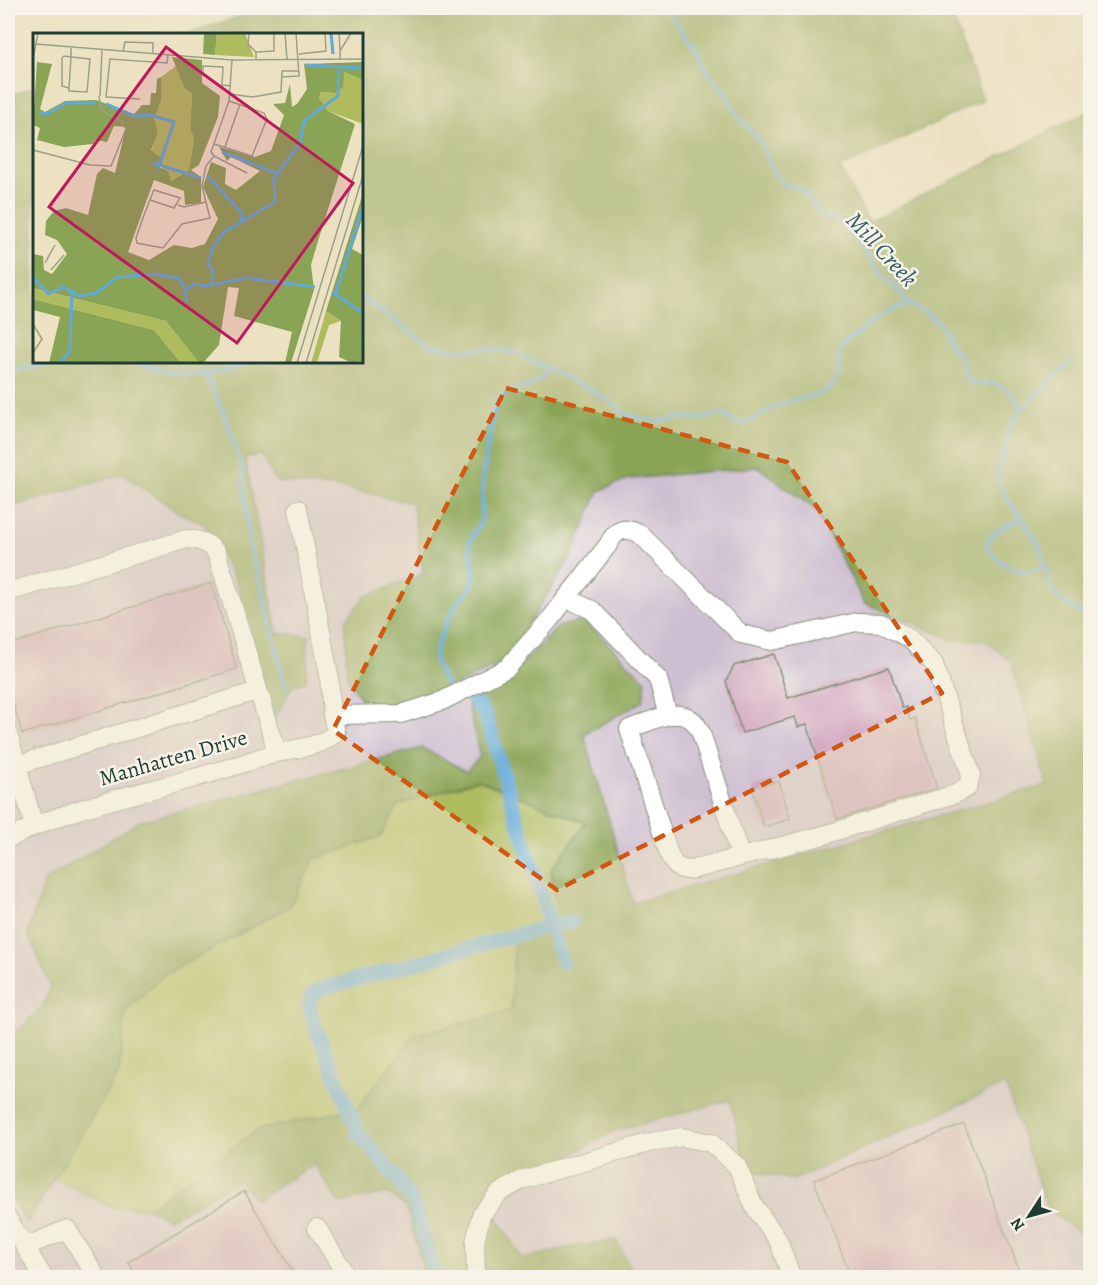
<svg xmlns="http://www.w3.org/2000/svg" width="1098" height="1285" font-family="Alegreya,serif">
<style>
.industrial{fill:#cebed1}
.green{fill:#aebc5e;stroke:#667c49;stroke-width:1.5}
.forest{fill:#8aa455;stroke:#547044;stroke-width:1.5}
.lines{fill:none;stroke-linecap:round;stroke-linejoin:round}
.stream{stroke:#61a9d8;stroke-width:4}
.canal{stroke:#61a9d8;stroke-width:14}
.building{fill:#cfa2bd}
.minor-casing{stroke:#86907b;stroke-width:20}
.minor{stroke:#fff;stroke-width:18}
.marked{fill:none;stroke:#d45610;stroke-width:4.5;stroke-dasharray:12 8;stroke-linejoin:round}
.labels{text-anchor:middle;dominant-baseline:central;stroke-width:5;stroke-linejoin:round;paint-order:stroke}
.street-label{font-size:22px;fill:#1f3d34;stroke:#f7f3e8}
.water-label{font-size:24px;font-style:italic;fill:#335d65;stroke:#f7f3e8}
.inset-river{fill:none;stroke:#61a9d8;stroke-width:3}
.inset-road{fill:none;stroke:#9aa089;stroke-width:1.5}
.view{fill:#c2185b;fill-opacity:0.15;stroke:#c2185b;stroke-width:3}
.inset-edge{fill:none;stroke:#1f3d34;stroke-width:3}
</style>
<rect width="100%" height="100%" fill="#f7f3e8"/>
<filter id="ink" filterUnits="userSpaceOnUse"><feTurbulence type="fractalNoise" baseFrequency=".0167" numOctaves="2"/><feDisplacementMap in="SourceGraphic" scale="12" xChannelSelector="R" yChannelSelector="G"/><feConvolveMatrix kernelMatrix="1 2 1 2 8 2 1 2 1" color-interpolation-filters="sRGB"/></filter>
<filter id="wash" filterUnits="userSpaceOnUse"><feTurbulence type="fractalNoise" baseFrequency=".008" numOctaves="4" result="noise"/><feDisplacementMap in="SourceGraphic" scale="24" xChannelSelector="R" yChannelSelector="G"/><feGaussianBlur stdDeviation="1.35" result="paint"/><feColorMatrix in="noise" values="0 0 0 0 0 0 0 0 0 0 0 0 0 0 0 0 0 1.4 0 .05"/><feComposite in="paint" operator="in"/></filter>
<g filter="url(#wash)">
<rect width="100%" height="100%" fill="#ece2c2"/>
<path class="industrial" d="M362 362 671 476 759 467 870 552 1090 686V1277L8 1278V508L218 445Z"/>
<path class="green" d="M478 779 586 823 551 870 559 924 515 934 511 1011 415 1035 358 1108 258 1130 148 1208 113 1207 53 1178 119 1073 125 1011 162 976 290 906 314 859 381 836 398 805Z"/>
<path class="forest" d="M266 8H949L983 100 840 168 869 222 1090 111V1242L1047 1208 1005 1084 793 1180 747 1170 730 1100 614 1131 488 1202 522 1259 572 1247 616 1240 635 1277H425L407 1208 387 1193 339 1203 314 1164 254 1201 240 1179 169 1219 148 1208 258 1130 358 1108 415 1035 511 1011 515 934 559 924 551 870 586 823 478 780 398 805 381 836 314 859 290 906 162 976 125 1011 119 1073 27 1223 8 1192V1037L20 1029 43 1006 50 985 28 933 44 881 140 821 422 748 466 771 480 757 467 701 508 678 558 627 584 620 646 681 643 701 584 734 633 903 1047 785 1011 662 985 640H954L864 603 817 511 758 467 628 479 599 491 570 559 504 662 427 699 366 707 347 677 345 622 364 597 423 574 412 503 349 489 277 482 261 455 245 457 277 633 309 636 306 682 293 685 273 721 238 585 204 524 178 512 123 474 8 508V96L34 87V362H362V34H187Z"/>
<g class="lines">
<path class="stream" d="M668 8 671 16 697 49 705 67 726 94 738 117 758 137 774 173 784 184 803 190 818 212 837 221 845 227 862 248 883 277 893 285 909 304 928 314 941 326 947 342 961 357 963 370 969 382C976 385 981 383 989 383 1004 384 1016 396 1021 410
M362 298 431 346 456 350 500 349 518 354 589 389 615 405 623 413 641 419 657 421 684 417 704 419 716 414 723 415 737 423H743C757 419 768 410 781 404 797 397 820 398 833 385 842 376 836 366 839 354 842 343 853 338 861 331 880 315 885 312 909 304
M1072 360 1021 410 1012 422 1000 465 999 476 1002 491 1038 542 1052 590C1062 606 1080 608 1090 622
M133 362C147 365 161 371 175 373 196 376 231 373 249 362
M8 370 83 362
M205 372 227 421 242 470 250 551 259 576 286 688
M1022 518C1009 525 992 530 986 544L987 548C1003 567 1022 579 1046 566
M450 689C444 682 437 669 435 660 433 648 452 610 460 599 464 594 470 592 472 585 479 558 458 548 481 524L483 475 495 400C510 385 532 394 549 368"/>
<path class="canal" d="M473 699 485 715 562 962
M436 1278 414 1204 397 1178 359 1134 314 1023 309 1004 311 996 318 990 556 924 572 922"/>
</g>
<g id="blocks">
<path class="building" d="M211 583 237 669 22 734 8 686V645Z
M774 654 788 698 889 667 902 708 906 707 910 720 915 718 937 788 837 819 807 724 798 727 795 717 742 733 726 681 734 666Z
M779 781 790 819 764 827 752 788Z
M964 1124 1022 1278H851L814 1180Z
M244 1191 297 1278H138L128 1262Z"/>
</g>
</g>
<g filter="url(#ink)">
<use href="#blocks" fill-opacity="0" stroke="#86907b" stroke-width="1.5"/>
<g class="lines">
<defs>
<path id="minor" d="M8 592 187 539C200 540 210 543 217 554L277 752
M566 598 592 610 658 679 668 716
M332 715 401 714 442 701 507 668 551 618 608 545C616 528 626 526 641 535L741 634 772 641 857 622 881 623 910 639 934 664 971 775 967 788 955 794 824 835 691 870C678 870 674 866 669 854L629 729C645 724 672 708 689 718 695 721 698 727 701 733L740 856
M8 733 34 826
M17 765 257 691
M8 839C66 808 131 796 194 778 221 771 246 762 273 754 293 748 322 748 336 732L332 715 329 675 298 509
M8 1219 44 1278
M317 1228 348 1278
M25 1247 67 1229 97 1278
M476 1278 475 1243 481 1215 499 1193 522 1180 652 1142 682 1137 711 1143 737 1166 754 1206 778 1240 792 1278"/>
</defs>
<use href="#minor" class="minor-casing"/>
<use href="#minor" class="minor"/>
</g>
</g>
<path d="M0 0H1098V1285H0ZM506 388 787 462 942 693 557 890 333 730Z" fill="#ece2c2" fill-opacity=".55" fill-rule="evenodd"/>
<path class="marked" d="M506 388 787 462 942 693 557 890 333 730Z"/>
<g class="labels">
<g class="street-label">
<text transform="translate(173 758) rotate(-16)">Manhatten Drive</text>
</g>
<g class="water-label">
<text transform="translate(882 249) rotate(47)">Mill Creek</text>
</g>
</g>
<g transform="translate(33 33)">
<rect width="330" height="330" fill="#ece2c2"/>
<path d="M184 0H212L221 24 182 22ZM143 33 151 54 159 61 157 96 161 105 156 137 138 148 118 118 125 101 120 85 128 68V44ZM311 39 330 47V91L295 78 286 65 288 59 303 60ZM0 255 133 288 166 330H148L121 297 0 266ZM293 278 308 288 296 292 284 330H278Z" fill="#aebc5e"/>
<path d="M171 0H184L182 22 170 21ZM139 24 169 27V50L187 63 185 84 166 132 158 137 168 144V170L152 172 151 158 121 147 95 219 116 227 141 212 159 215 172 211 185 186 170 154 178 129 193 135 192 151 203 157 227 138 198 124 194 128 186 114 222 124 238 118 251 82 240 71 252 70 257 51 259 74 264 71 274 56 271 31 330 29V47L311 39 310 54 303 60 288 59 286 65 295 78 322 91 285 208 278 232 281 257 258 330H252L259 299 201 283 206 255 195 254 186 312 170 330H166L133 288 0 255V221L10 223 11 237 19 241 34 221 24 207 12 202 13 188 21 178 33 175 55 182 64 141 70 135 82 140 93 94 81 93 74 109 63 107 60 111 31 114 4 107 7 95 0 92 4 29 19 31 7 76 12 79 32 68 63 67 101 81 109 72H117L118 60H123L124 46 128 44V68L121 85 125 101 118 117 129 126 126 134 135 138 138 148 156 137 161 105 157 96 159 61 151 54ZM330 160V183L319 216 330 222V328L317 329 306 324 308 288 293 278ZM0 266 121 297 148 330H16L27 284 0 277Z" fill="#8aa455"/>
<path class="inset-river" d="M298 0 300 21M272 32 330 35M73 71 101 83 117 82 141 89 125 136M6 79 14 81 33 70H63M189 119 243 140M120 130 168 145M174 143 209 180 208 190M0 244 15 261 30 254 47 263 63 260 85 244 122 241 145 245 151 253 154 268M179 251 180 238 175 230 180 214 191 199 242 169 241 146 267 110 271 88 305 63 306 36M153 256 162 251 173 253 213 245 282 254M299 259 330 280M303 260 330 173M27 330 37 318 39 257"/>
<path class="inset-road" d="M216 0 215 11 223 19M252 0 254 27M306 0 307 18M3 11 199 27 330 26M90 19 92 9 120 10V21M266 21 293 18 292 0M0 26 5 0M307 26V18L318 0M223 27V19L241 18V0M170 42V33L190 34 189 52 198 53M248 44 266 43 263 0M36 55 29 53V25L31 23 38 24 57 26 54 59 36 58V55L38 24V15M197 61 219 64 248 59 249 38H266M67 63 69 17M107 66 73 64 77 26 134 30 135 22M181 111 219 123 234 86 231 80 196 68M192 114 207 71M0 117 57 132 78 133 93 96 88 88 68 77 66 63M181 123 178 119 196 68 199 27M181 123 214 140M117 167 141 175 147 165 121 157 120 159 111 182 103 205 104 210 130 215 149 191 177 185 169 153 173 133 181 123M145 172 151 174 173 169M12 230 22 212M18 237 31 222M0 291 9 306 0 320M264 330 330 113M273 330 330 142"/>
<path class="view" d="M133 14 320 150 204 310 16 174Z"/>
<rect width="330" height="330" class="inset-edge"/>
</g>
<rect width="1098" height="1285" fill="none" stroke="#f7f3e8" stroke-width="30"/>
<g transform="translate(1029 1216) rotate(234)" stroke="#f7f3e8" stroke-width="4.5" paint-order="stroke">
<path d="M0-4.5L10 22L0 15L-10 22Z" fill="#1f3d34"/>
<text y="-9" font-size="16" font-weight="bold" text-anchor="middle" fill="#1f3d34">N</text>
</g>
</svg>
